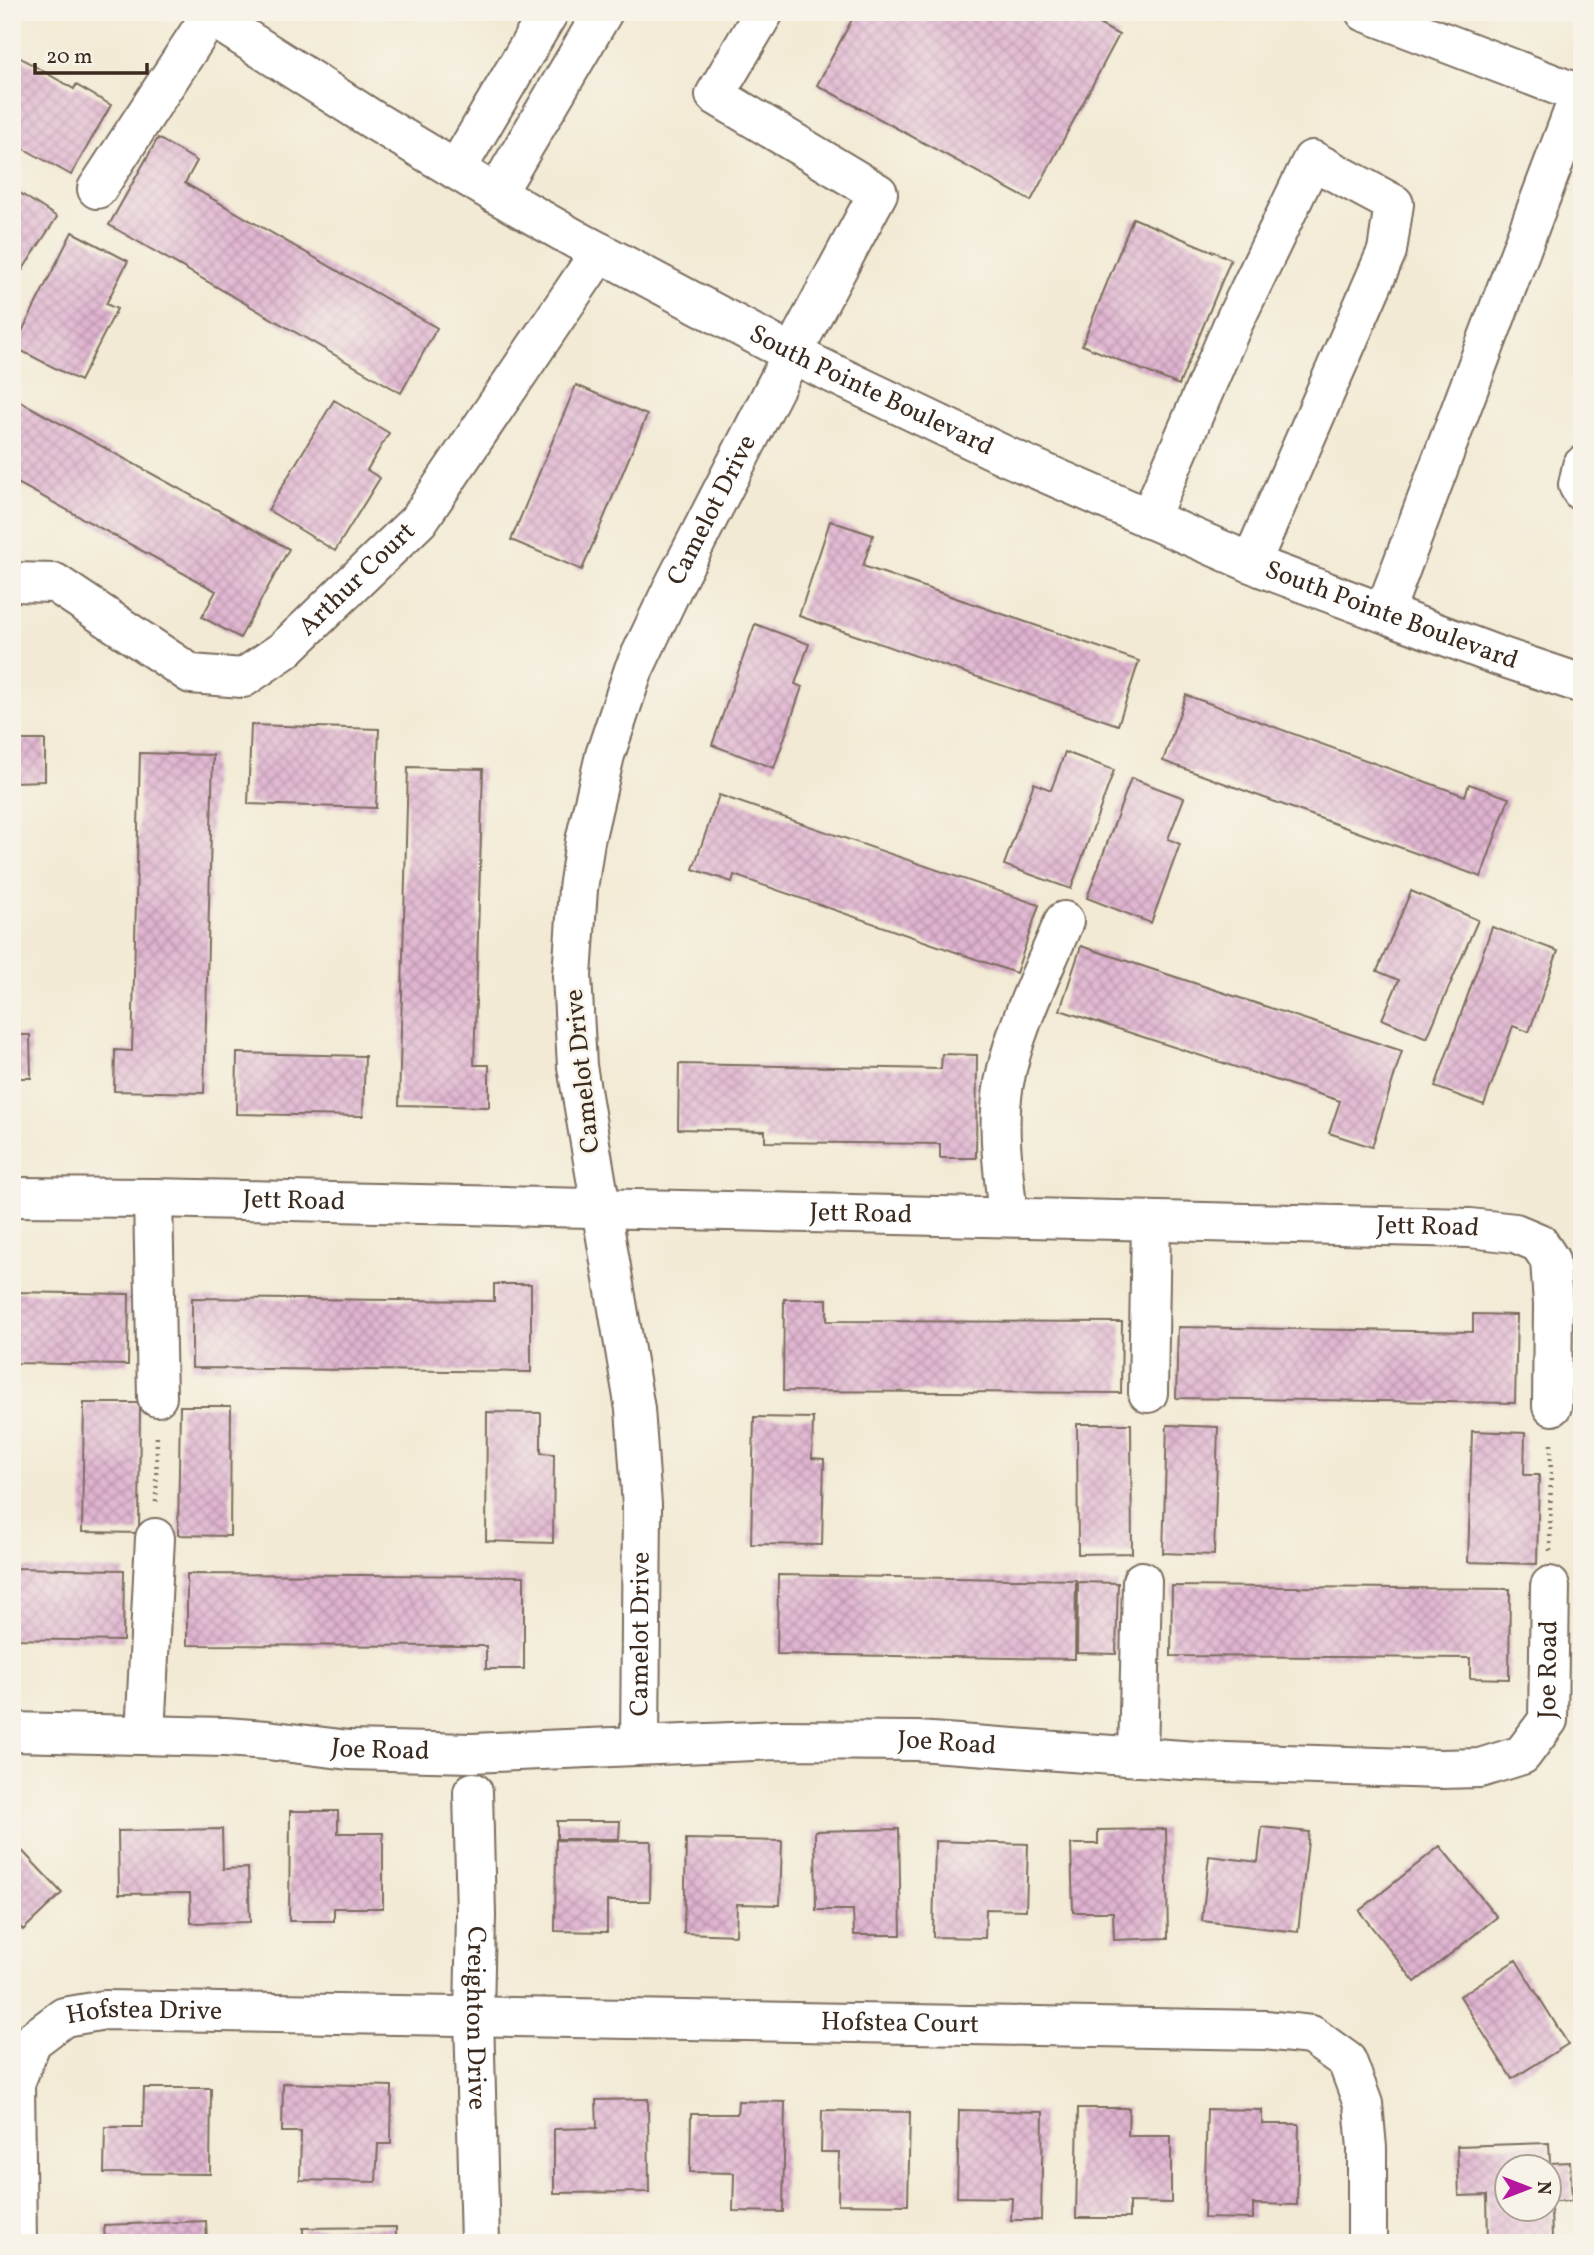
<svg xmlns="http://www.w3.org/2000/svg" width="1594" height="2255" font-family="Vollkorn,serif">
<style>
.building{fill:url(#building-cross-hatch)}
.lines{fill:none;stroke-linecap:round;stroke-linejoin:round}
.minor-casing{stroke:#7b6d5e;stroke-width:42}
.path{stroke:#7b6d5e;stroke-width:4.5;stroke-dasharray:2 5;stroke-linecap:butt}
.minor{stroke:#fff;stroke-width:38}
.labels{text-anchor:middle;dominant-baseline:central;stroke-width:5;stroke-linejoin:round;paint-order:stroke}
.street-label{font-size:26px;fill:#3b2a1e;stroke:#f7f3e8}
</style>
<defs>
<pattern id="building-cross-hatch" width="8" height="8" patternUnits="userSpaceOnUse" patternTransform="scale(1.75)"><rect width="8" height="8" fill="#e0b4d1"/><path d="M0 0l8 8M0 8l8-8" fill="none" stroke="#b793a9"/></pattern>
</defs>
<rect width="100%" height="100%" fill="#f7f3e8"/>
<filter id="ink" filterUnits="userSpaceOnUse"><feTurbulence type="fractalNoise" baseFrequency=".0143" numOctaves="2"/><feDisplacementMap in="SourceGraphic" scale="14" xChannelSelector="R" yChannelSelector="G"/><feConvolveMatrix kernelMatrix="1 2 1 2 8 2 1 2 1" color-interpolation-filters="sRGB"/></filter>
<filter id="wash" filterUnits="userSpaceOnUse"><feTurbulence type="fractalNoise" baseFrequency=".00686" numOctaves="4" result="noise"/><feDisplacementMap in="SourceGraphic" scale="28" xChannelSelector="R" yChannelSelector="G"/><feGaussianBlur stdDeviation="1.57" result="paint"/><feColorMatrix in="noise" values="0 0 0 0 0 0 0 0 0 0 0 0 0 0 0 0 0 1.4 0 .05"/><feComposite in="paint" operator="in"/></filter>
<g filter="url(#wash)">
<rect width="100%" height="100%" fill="#f2ead4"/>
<g id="blocks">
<path class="building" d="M856 12H1077L1119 35 1031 201 817 85Z
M12 53 74 89 76 85 111 105 71 175 12 142Z
M158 138 197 161 185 183 437 328 401 393 109 225Z
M12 188 57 217 12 286Z
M1133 218 1231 259 1179 385 1082 345Z
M72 232 128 261 106 304 117 309 80 381 14 347Z
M576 385 647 415 582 570 511 540Z
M12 397 289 549 240 638 202 617 216 591 12 480Z
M334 400 389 433 367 470 380 478 335 551 268 510Z
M830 521 873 535 863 566 1139 661 1118 725 799 616Z
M755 624 809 644 795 684 802 687 774 768 712 745Z
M1186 695 1465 796 1469 784 1509 798 1481 877 1163 761Z
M251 725 379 729 376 808 248 804Z
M12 740H45V781L12 782Z
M1065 752 1114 770 1071 889 1004 865 1034 783 1051 790Z
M140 753 213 755 204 1093 114 1091 115 1050 132 1051Z
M408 767 483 769 474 1065H489V1107L399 1105Z
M1131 778 1184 798 1168 839 1180 844 1151 923 1087 898Z
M719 795 1039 905 1016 973 734 875 732 882 693 869Z
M1411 891 1478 920 1427 1038 1382 1019 1399 980 1377 971Z
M1492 927 1558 951 1529 1032 1513 1026 1484 1105 1435 1087Z
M1081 946 1402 1051 1372 1147 1329 1133 1340 1101 1060 1010Z
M12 1014H15V1035H30L31 1078H12Z
M237 1053 365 1056 363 1116 236 1114Z
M942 1054 977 1055 976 1158H940V1144L765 1142V1131L678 1129 679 1064 941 1069Z
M494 1284H531V1372L192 1368V1298L494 1301Z
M12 1292 129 1294 128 1365 12 1363Z
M784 1299H827V1321L1122 1322 1121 1393 783 1391Z
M1473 1314 1517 1315 1515 1403 1176 1398 1178 1327 1473 1332Z
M84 1403H140L139 1533 82 1532Z
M180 1406H231L230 1536 178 1535Z
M487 1412 541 1413V1453L554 1454 553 1543 486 1541Z
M754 1417 813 1418 812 1458 824 1459 822 1545 751 1544Z
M1077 1424H1131L1132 1553 1078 1554Z
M1167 1425 1218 1427 1214 1555 1163 1553Z
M1472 1431 1525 1433 1524 1475H1539L1537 1564 1468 1562Z
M12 1568 124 1570 123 1641 12 1639Z
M187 1574 524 1576V1669H486V1646L187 1645Z
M778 1575 1076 1580 1075 1659 777 1654Z
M1078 1582 1118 1583 1116 1654 1077 1653Z
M1172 1586 1510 1589 1509 1679 1470 1678V1658L1171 1656Z
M290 1811H338V1833H383V1908H334V1921H289Z
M557 1821H620L619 1839H557Z
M1262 1827 1309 1832 1298 1932 1202 1921 1209 1856 1258 1862Z
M222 1829 223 1869 248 1868 250 1922 191 1923 190 1893 119 1894 118 1831Z
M899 1829 901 1935H854L853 1910H816L815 1831Z
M1166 1829 1168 1938 1114 1940 1113 1912H1073L1071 1844H1098V1830Z
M686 1839 782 1841 780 1905 737 1904 736 1935 684 1933Z
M12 1840 62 1893 23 1930 14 1921 12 1923Z
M556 1840 651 1841 650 1901H607V1932L555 1931Z
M935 1841 1028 1844 1026 1910 986 1909 985 1938 933 1937Z
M1440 1846 1497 1917 1415 1982 1359 1911Z
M1516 1960 1568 2044 1512 2079 1460 1996Z
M283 2083 392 2086 391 2144H378L376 2182 300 2180 301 2132H282Z
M144 2088H211L210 2174 104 2173 105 2127H143Z
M648 2099 649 2192 554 2193V2129L597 2128 596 2100Z
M738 2101 785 2102 783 2212 733 2211 734 2173 690 2172 691 2114H737Z
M1078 2108H1129L1128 2136H1171V2203L1129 2202V2218H1076Z
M1207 2109 1262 2110V2124H1299L1297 2205 1253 2204V2219L1204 2218Z
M822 2110 910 2112 908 2205 838 2204 839 2152H821Z
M959 2110 1043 2112 1041 2220H1011L1012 2198 957 2197Z
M1549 2143 1550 2163 1570 2162 1572 2201H1548V2168H1506V2210H1551L1552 2238 1488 2240 1487 2195 1459 2196 1457 2146Z
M206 2221 207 2243H105L104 2225Z
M396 2227V2243H303V2228Z"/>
</g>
</g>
<g filter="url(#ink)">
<use href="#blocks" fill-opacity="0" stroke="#7b6d5e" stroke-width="2"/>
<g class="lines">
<defs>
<g id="minor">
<path id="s1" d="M204 12 373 120 496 194 577 240 792 354 1006 456 1263 568 1496 655 1582 684"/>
<path d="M1365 12 1582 95"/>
<path d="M456 170 549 12"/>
<path d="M97 189 210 16"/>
<path d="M496 194 603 12"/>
<path d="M1582 466 1578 485 1582 492"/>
<path d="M1149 519 1232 326 1312 160 1394 204 1387 251 1251 563"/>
<path id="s2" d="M12 582 55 583 191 674 243 678 284 650 419 520 600 252"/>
<path d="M1384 613 1582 88"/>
<path id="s3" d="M12 1197 153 1198 1470 1228 1515 1233 1539 1243 1550 1260 1553 1304 1552 1406"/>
<path d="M153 1198 157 1397"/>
<path d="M1008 1217C1004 1174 996 1127 1004 1083 1014 1028 1043 972 1064 921"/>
<path d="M1148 1393 1151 1221"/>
<path id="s4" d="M12 1732 225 1737 267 1740 349 1750 472 1753 776 1740 917 1741 1196 1761 1440 1769 1480 1768 1522 1755 1548 1720 1550 1586"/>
<path d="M145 1735 155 1538"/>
<path id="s5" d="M640 1744 642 1505 635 1409 577 1066 572 976 578 889 585 841 605 755 634 669 672 589 792 354 878 193 715 95 764 12"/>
<path d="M1138 1757 1142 1581"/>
<path id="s6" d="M473 1792 476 1915 474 2016 480 2243"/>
<path id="s7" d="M17 2243 15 2083 32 2041 64 2017 105 2010 1265 2030 1311 2035 1347 2061 1363 2104 1367 2148V2243"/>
</g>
</defs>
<use href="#minor" class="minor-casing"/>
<path class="path" d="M156 1502 157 1433
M1550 1551 1551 1444"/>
<use href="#minor" class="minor"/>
</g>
</g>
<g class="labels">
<g class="street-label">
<text stroke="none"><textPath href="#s1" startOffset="768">South Pointe Boulevard</textPath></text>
<text stroke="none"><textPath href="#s5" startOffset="1265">Camelot Drive</textPath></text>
<text stroke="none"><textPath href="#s2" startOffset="410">Arthur Court</textPath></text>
<text stroke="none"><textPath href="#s1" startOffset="1335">South Pointe Boulevard</textPath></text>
<text transform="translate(583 1071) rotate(-96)">Camelot Drive</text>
<text stroke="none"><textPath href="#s3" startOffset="282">Jett Road</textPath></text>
<text stroke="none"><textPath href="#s3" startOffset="849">Jett Road</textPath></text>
<text stroke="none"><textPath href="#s3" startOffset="1416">Jett Road</textPath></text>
<text stroke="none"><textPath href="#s5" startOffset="110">Camelot Drive</textPath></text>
<text stroke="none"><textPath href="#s4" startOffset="1608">Joe Road</textPath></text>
<text stroke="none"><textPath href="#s4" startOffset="936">Joe Road</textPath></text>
<text stroke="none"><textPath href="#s4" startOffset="369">Joe Road</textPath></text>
<text stroke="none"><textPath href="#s7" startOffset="326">Hofstea Drive</textPath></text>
<text stroke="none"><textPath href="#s6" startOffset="226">Creighton Drive</textPath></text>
<text stroke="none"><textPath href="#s7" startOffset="1082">Hofstea Court</textPath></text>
</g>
</g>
<rect width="1594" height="2255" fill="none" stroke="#f7f3e8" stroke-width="42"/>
<g transform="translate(1528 2188) rotate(90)"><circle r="33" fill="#f7f3e8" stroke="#aca397" stroke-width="2"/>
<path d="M0-5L12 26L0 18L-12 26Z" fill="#b5179e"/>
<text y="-10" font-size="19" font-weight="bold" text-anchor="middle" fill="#3b2a1e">N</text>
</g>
<path d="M35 63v10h112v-10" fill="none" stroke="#3b2a1e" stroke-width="3.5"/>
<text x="46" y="63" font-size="21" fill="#3b2a1e" stroke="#f7f3e8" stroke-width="5" paint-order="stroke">20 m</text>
</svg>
